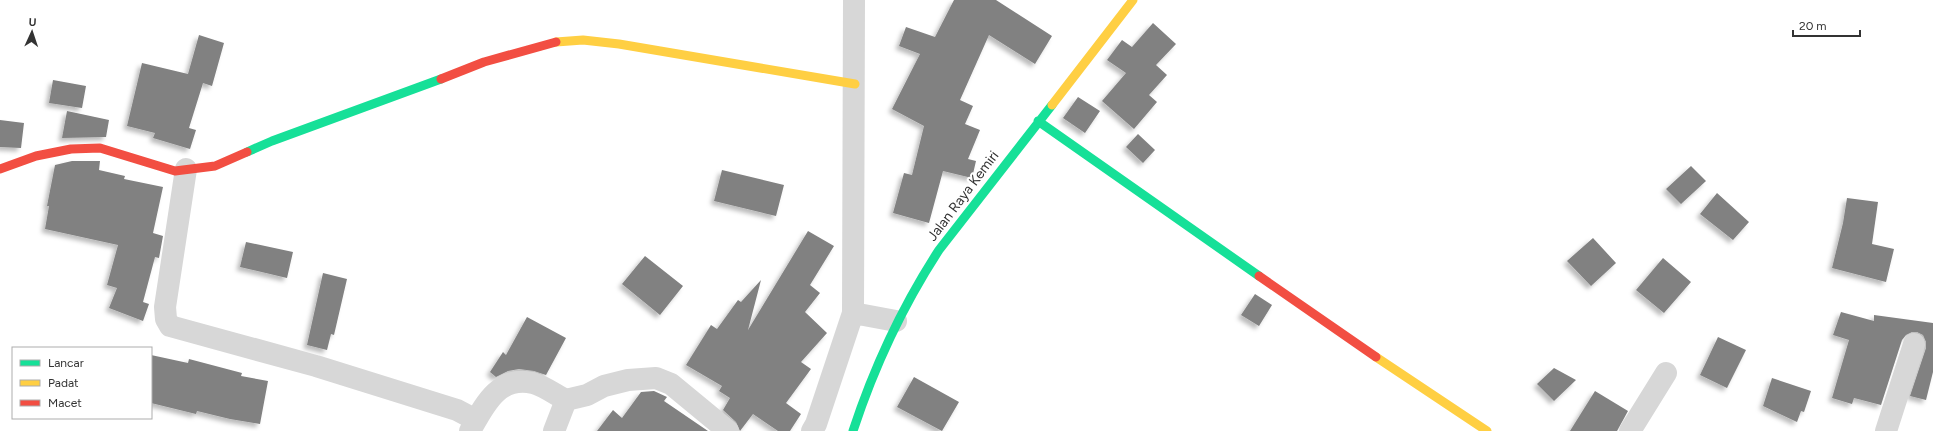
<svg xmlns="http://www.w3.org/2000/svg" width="1933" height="431" font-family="Figtree,sans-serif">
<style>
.building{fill:#818181;filter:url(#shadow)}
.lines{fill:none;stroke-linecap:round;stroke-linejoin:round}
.street{stroke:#d7d7d7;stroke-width:22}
.fast{stroke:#16e098;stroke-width:9}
.slow{stroke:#ffcf43;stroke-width:9}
.jam{stroke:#f24e42;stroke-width:9}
.labels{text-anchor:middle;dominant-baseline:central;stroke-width:4;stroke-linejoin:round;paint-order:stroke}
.street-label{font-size:14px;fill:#333;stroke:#fff}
</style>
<defs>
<filter id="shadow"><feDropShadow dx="-3.5" dy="3.5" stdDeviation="2" flood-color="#0004"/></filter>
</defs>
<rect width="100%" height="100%" fill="#fff"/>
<path class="building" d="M954 0H996L1052 36 1035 64 989 35 960 100 973 106 965 124 980 130 968 159 976 161 972 178 943 171 929 223 893 213 904 173 912 175 924 126 892 109 920 54 899 46 906 27 935 37Z
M1153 23 1176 44 1156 65 1167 75 1149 95 1157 102 1134 129 1102 101 1126 73 1107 60 1122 40 1132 47Z
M199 35 224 43 212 86 203 83 189 128 196 130 190 149 153 138 155 133 127 126 142 63 188 74Z
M53 80 86 86 82 108 49 103Z
M1078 97 1100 111 1085 133 1063 118Z
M67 111 109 120 106 137 62 138Z
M0 120 24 123 21 148 0 147Z
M1138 134 1155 150 1143 163 1126 147Z
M72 161H100L99 170 125 176 124 179 163 187 153 233 163 236 159 258 155 257 143 302 149 304 143 321 109 308 117 288 107 285 118 245 45 229 49 206H47L55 165Z
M1691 166 1706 181 1681 204 1666 189Z
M722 170 784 185 776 216 714 201Z
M1717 193 1749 222 1733 240 1700 214Z
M1847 198 1878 202 1872 244 1894 249 1886 282 1832 268 1843 223Z
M808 231 834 246 810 285 820 293 805 312 827 333 801 362 811 369 786 403 801 414 790 431H778L753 414 740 431 736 422 723 410 730 398 719 391 722 386 686 365 711 325 717 329 738 300 741 302 761 280 748 330Z
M1593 238 1616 263 1591 286 1567 261Z
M246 242 293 252 287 278 240 267Z
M645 256 683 286 660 315 622 284Z
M1663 258 1691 282 1664 313 1636 290Z
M323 273 347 279 334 335 331 334 327 350 307 345Z
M1255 294 1272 305 1259 326 1241 315Z
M1841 312 1874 321V315L1933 323V372L1926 400 1910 396 1926 348V342L1923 335 1917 332H1912L1906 335 1902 340 1881 405 1854 398 1852 404 1832 398 1849 340 1833 335Z
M527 317 566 338 546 375 534 371 519 369 508 371 496 377 490 372 503 352 506 355Z
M1718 337 1746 350 1727 388 1700 375Z
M151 355 188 363 189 359 242 373 241 376 268 381 260 424 230 419 197 411 196 414 151 403Z
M1554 368 1576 380 1554 401 1537 384Z
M914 377 959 402 942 431 897 407Z
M1772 378 1811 391 1804 412 1801 411 1797 422 1763 406Z
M654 391 667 397 664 401 708 431H597L613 410 622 418 641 392Z
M1595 391 1628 411 1617 431H1570Z"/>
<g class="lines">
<path class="street" d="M186 169 165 307 166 319 170 326 316 366 457 410 476 420
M853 313 896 321
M470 431C484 406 498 375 533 383 544 386 556 395 566 400L587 395 604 386 628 380 656 378 671 384 728 431
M554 431 566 400
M812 431 816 424 853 313 854 0
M1630 431 1666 373
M1886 431 1914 344"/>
<path class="fast" d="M1038 121 1259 276
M247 152 272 141 441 79
M853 431C874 367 902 307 939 250L1052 105"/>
<path class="slow" d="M556 42 583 40 619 44 855 84
M1052 105 1133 0
M1376 357 1487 431"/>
<path class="jam" d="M441 79 484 62 556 42
M0 169 36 156 71 149 100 148 175 171 215 166 247 152
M1259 276 1376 357"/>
</g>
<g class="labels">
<g class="street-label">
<text transform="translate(963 196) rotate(-53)">Jalan Raya Kemiri</text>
</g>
</g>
<rect x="12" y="347" width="140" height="72" fill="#ffffff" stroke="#adadad"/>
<rect x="20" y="360" width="20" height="6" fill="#16e098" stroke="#adadad"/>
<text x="48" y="367" font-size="12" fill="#333333">Lancar</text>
<rect x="20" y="380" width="20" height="6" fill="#ffcf43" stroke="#adadad"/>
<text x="48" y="387" font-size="12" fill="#333333">Padat</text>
<rect x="20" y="400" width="20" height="6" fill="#f24e42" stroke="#adadad"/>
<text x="48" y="407" font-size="12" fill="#333333">Macet</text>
<g transform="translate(32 32) rotate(3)" stroke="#ffffff" stroke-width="3" paint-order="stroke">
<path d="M0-3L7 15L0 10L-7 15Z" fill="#333333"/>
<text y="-6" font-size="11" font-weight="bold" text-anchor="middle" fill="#333333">U</text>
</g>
<path d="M1793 30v6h67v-6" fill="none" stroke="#333333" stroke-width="2"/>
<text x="1799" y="30" font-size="12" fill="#333333" stroke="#ffffff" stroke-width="3" paint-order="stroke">20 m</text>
</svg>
